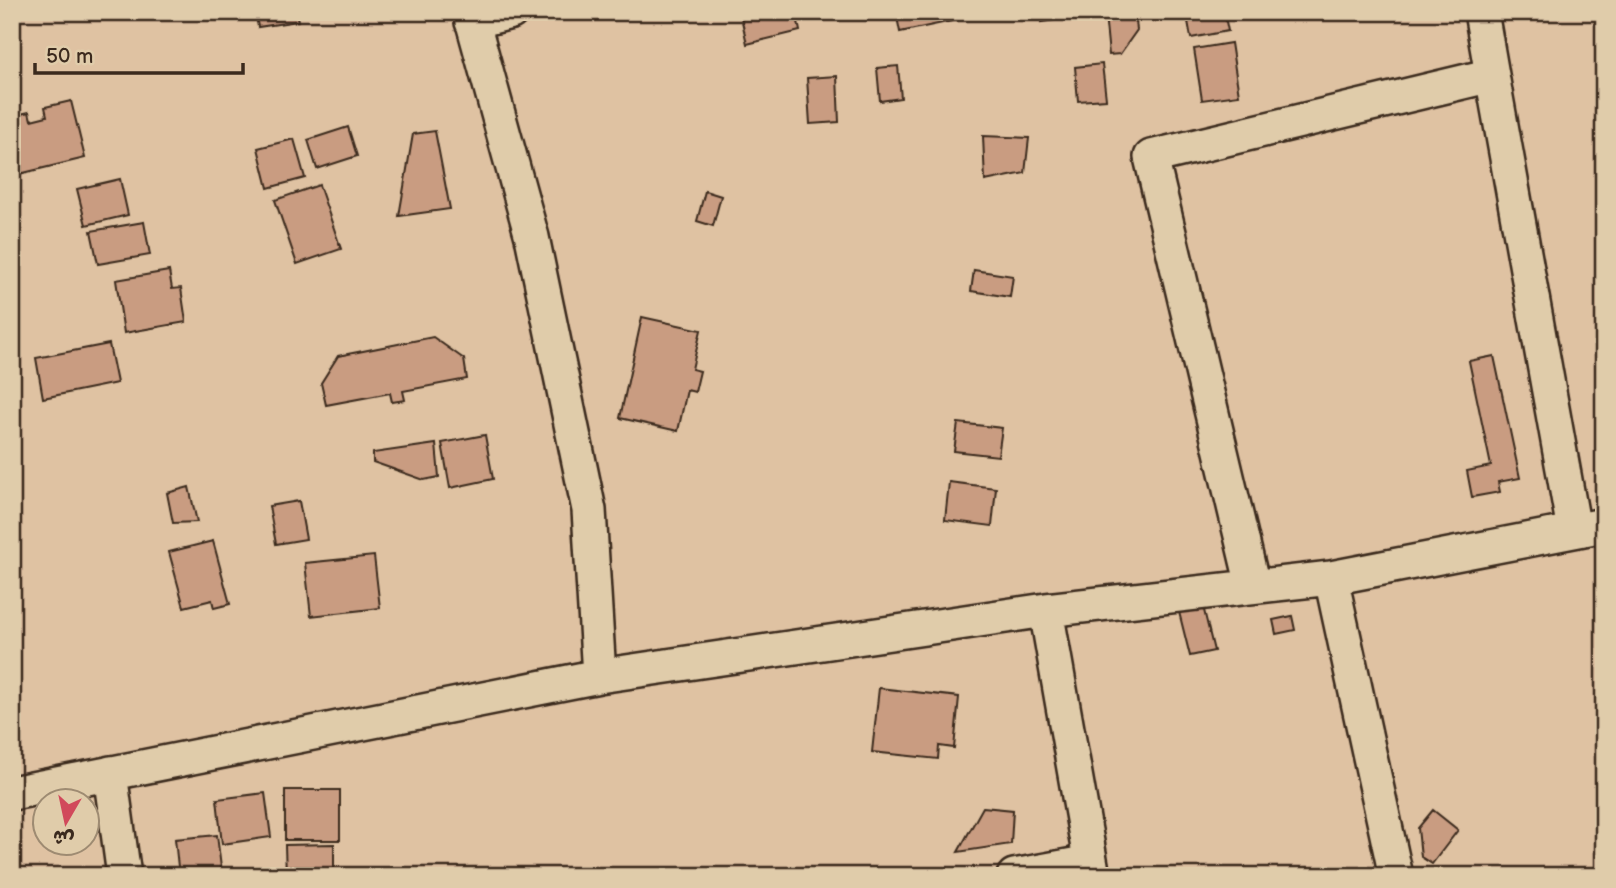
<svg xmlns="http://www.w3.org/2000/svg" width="1616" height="888" font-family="'Balsamiq Sans','Playpen Sans Arabic',sans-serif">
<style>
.building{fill:#c99c81;stroke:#3b2a1e;stroke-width:2}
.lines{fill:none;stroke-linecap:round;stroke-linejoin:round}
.minor-casing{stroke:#3b2a1e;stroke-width:38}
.minor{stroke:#e0ccaa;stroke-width:33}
</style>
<rect width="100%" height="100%" fill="#dfc2a2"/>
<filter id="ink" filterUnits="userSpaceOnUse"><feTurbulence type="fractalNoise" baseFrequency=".0143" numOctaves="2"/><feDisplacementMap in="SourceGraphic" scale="14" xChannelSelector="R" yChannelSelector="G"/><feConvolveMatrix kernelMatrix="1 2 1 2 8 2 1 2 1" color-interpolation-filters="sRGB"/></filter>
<g filter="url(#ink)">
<path class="building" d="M255 12H296L298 21 258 27Z
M740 12H796L800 31 747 44Z
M896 12H955L957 20 900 32Z
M1040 12H1075L1076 17 1041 22Z
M1117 12H1135L1137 30 1120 54 1109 55 1105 14Z
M1207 12H1224L1228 31 1191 38 1188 21 1208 17Z
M1291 12H1324V13L1292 19Z
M1231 43 1239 95 1202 100 1194 49Z
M1102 64 1106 99 1078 101 1075 67Z
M898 66 901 98 880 101 877 68Z
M837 76 839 122 810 124 807 78Z
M71 101 85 158 15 175 12 163V116L29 112 31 120 47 116 45 107Z
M348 127 357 156 317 169 308 140Z
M435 131 450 209 399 216 413 134Z
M983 136 1029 138 1025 173 985 181Z
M294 139 305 178 268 188 258 148Z
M120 179 128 215 86 225 77 189Z
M319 185 341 249 297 264 275 200Z
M705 191 721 196 713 226 697 221Z
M144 222 150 255 98 264 91 231Z
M974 270 1013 276 1010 297 971 291Z
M169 271 172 289 181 288 186 322 124 333 116 280Z
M642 317 701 330 692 369 700 371 695 392 687 390 678 431 620 418Z
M433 337 464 359 467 379 403 391 405 400 392 402 390 393 326 405 321 383 338 356Z
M109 344 117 383 43 398 36 358Z
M1494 356 1520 478 1498 482 1500 492 1472 497 1467 471 1491 466 1469 361Z
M958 423 1002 428 998 456 954 451Z
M485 435 493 479 450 488 442 443Z
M436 444 439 477 424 480 373 462V453Z
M949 482 996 488 992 526 945 520Z
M189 487 197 522 173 523 167 493Z
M299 501 306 539 276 544 269 506Z
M213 541 230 604 214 608 212 600 184 607 169 552Z
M374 556 380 608 311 616 305 563Z
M1199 590 1214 651 1190 656 1175 596Z
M1292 616 1295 630 1276 634 1273 620Z
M879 688 959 697 954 748 939 746 938 759 872 752Z
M285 790H340V840H285Z
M265 793 271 837 222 844 217 799Z
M983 807 1013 810 1011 844 958 852Z
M1433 810 1458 830 1432 864 1421 857 1418 828Z
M217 835 222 876H179L175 839Z
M334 844V876H286L285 845Z"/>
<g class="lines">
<defs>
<path id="minor" d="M470 12 532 237 589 510 599 676
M472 22 511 12
M1492 75 1574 530
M1331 578 1396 876
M1253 586 1151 157 1492 75 1481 12
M1046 610 1331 578 1604 525
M110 773 124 876
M12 793 599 676 1046 610 1093 876
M1014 876 1090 862"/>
</defs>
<use href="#minor" class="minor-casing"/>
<use href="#minor" class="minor"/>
</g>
</g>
<rect width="1616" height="888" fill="none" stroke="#e0ccaa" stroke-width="42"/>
<rect x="21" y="21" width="1574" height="846" fill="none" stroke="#3b2a1e" stroke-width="2.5" filter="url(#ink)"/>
<g transform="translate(66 822) rotate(189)"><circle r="33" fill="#e0ccaa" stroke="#9e8b72" stroke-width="2"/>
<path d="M0-5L12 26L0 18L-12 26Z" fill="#d1495b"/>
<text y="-10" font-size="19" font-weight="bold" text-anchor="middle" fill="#3b2a1e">ش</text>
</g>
<path d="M35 63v10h208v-10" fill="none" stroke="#3b2a1e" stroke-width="3.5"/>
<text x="46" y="63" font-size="21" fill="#3b2a1e" stroke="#e0ccaa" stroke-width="5" paint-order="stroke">50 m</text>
</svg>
